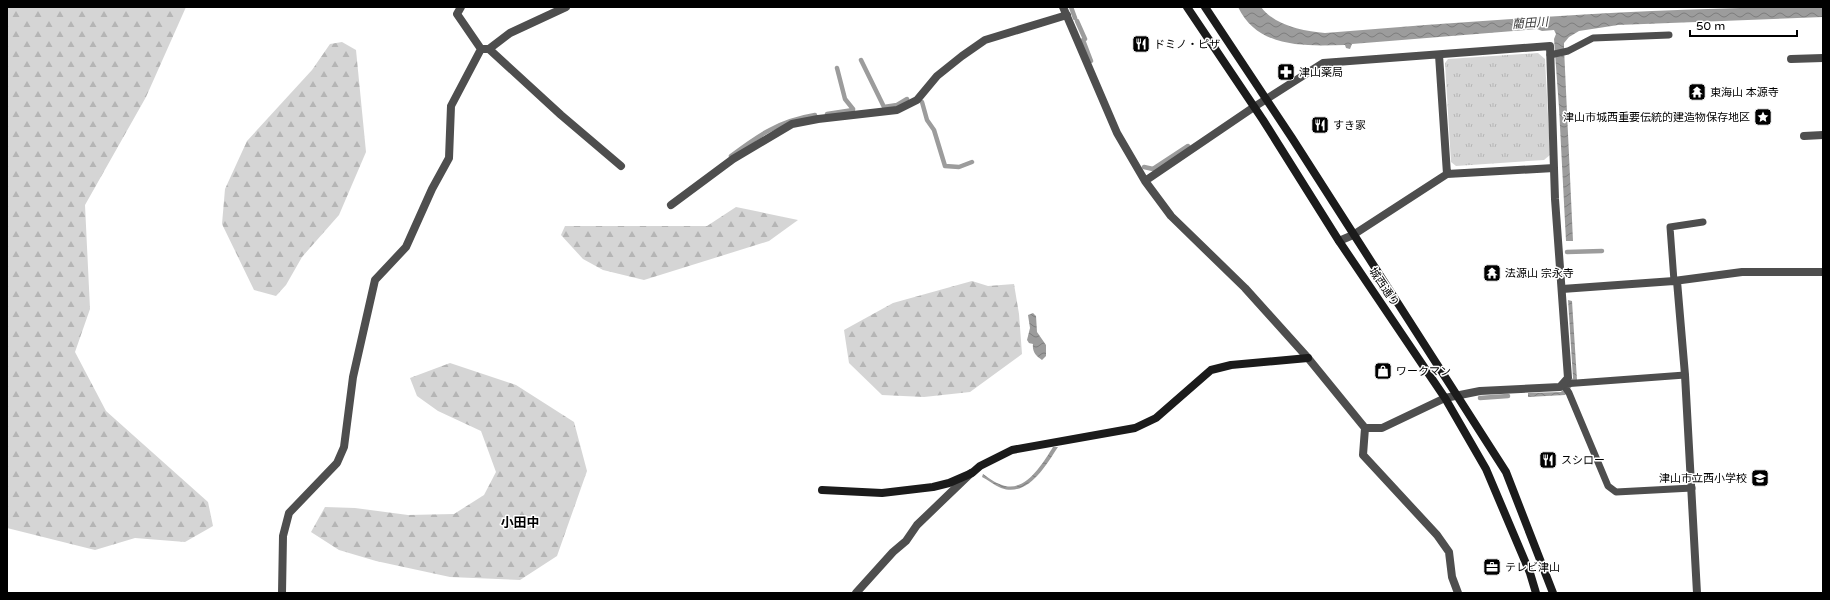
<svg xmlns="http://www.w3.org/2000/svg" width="1830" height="600" font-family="'Varela Round','Noto Sans JP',sans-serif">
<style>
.grass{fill:url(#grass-tufts)}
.forest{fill:url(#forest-firs)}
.water{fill:url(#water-waves)}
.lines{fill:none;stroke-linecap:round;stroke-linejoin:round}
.stream{stroke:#9c9c9c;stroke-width:4.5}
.lane{stroke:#4e4e4e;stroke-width:7}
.street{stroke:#4e4e4e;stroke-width:8}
.secondary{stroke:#1b1b1b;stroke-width:8}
.labels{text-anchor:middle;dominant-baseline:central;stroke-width:3;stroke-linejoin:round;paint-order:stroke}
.poi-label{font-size:11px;fill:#000;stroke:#fff;text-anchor:start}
.street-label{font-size:11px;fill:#000;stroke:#fff}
.water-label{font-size:12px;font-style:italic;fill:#3d3d3d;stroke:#fff}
.quarter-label{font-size:13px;font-weight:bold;fill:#000;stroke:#fff}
</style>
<defs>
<pattern id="grass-tufts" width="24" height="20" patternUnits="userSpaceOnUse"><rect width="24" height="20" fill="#d5d5d5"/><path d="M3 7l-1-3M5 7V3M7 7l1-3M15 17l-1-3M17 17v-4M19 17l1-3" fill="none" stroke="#b5b5b5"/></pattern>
<pattern id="forest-firs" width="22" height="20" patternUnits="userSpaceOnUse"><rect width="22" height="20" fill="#d5d5d5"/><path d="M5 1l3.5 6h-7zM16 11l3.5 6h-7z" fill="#b5b5b5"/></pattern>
<pattern id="water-waves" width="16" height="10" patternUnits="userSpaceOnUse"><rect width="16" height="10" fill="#9c9c9c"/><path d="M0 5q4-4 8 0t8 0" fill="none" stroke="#7d7d7d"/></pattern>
</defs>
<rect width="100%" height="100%" fill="#fff"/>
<path class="grass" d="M1538 53 1545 59 1550 155 1544 160 1456 166 1451 162 1445 63 1448 59Z"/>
<path class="forest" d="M7 7H186L146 97 85 205 90 309 75 352 106 411 208 502 213 526 185 542 135 538 95 550 7 528Z
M342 42 356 50 366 152 339 215 302 257 286 285 276 296 254 290 222 224 225 189 247 141 312 70 330 44Z
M736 207 798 220 769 241 644 280 603 270 583 259 561 235 565 226H707Z
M972 281 988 286 1014 284 1019 314 1022 354 970 392 924 397 882 395 849 363 844 330 893 303Z
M450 363 516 385 574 422 587 471 557 556 520 580 450 577 376 561 339 550 311 532 325 507 355 508 408 515 454 514 484 495 496 472 481 431 438 411 417 396 410 378Z"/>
<path class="water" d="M1238 7H1261C1275 26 1303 31 1325 33 1491 20 1657 7 1823 7V17L1618 25 1579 31 1569 37 1564 43V48L1573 241H1566L1559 108 1554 39 1556 34 1554 30 1542 31 1537 29 1352 44 1350 49 1346 48 1345 45C1306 46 1258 49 1238 7Z
M1568 300 1572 301 1577 380 1565 395 1528 397V393L1561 392 1573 378Z
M1033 313 1036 316 1037 332 1046 345V356L1042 360C1036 356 1032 352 1033 344L1029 343 1027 340 1030 328 1028 315Z
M1053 447H1058C1046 465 1028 498 1001 488 994 485 988 480 982 477L983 474C989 478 995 483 1002 485 1025 494 1043 463 1053 447Z"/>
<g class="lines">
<path class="stream" d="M1071 7 1075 18
M1077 21 1085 39 1083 40 1091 61
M861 60 884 107 897 105 907 99
M837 68 845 99 853 109
M922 102 927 120 934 130 945 166 959 167 972 162
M827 114 853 110
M731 156C759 135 779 121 815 115
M1144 167 1153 169 1188 146
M1567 252 1602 251
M1480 398 1508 396"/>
<path class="lane" d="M1550 55 1568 51 1593 38 1669 35
M1674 281 1670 227 1703 222
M1685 375 1563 384 1569 393 1608 486 1616 492 1692 488"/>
<path class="street" d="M461 7 457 14 481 49
M1063 7 1117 133 1145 181 1171 216 1245 288 1308 358 1365 428H1382L1445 398 1480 391 1560 387 1568 378 1555 199 1550 46 1323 63 1254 107 1145 181
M484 49H489L510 33 566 7
M489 49 561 115 621 166
M1439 55 1447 174
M1791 59 1823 58
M1804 136 1823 135
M671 205 733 159 792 124 818 119 897 110 917 100 937 76 962 56 985 40 1067 15
M1339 241 1353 235 1447 174 1554 168
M1677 281 1685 375 1697 593
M1562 289 1674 281 1742 272H1823
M1365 428 1363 455 1437 535 1449 552 1452 577 1458 593
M282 593 283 536 289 513 337 463 344 447 353 377 375 280 406 247 432 189 449 158 451 106 481 49
M856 593 893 552 906 541 917 525 971 473"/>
<path class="secondary" d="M1187 7 1263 120 1339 241 1445 398 1486 469 1530 573 1536 593
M1205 7 1292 138 1506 472 1553 593
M822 490 882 493 933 487 949 483 972 473 980 466 1012 450 1135 428 1156 418 1211 370 1231 365 1308 358"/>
</g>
<defs>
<symbol id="restaurant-square" viewBox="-11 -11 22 22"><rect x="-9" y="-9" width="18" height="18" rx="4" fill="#000" stroke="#fff"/><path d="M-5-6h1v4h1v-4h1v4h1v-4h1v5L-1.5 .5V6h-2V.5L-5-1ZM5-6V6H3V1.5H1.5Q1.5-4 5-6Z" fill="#fff"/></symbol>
<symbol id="pharmacy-square" viewBox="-11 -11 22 22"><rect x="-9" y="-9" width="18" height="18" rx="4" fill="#000" stroke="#fff"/><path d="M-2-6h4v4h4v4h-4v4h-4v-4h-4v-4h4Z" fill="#fff"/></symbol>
<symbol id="temple-square" viewBox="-11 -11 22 22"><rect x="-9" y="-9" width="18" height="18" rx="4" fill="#000" stroke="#fff"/><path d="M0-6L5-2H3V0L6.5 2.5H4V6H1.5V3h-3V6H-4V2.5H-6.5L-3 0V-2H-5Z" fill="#fff"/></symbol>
<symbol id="sight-square" viewBox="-11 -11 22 22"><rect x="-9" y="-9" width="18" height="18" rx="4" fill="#000" stroke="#fff"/><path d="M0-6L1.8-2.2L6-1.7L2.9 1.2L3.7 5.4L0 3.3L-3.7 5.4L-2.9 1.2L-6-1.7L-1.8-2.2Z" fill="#fff"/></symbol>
<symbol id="shop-square" viewBox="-11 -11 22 22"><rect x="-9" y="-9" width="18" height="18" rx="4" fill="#000" stroke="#fff"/><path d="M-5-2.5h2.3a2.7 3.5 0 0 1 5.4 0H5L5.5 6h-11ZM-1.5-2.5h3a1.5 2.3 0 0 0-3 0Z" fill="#fff"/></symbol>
<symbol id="school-square" viewBox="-11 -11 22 22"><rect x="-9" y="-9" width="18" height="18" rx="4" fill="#000" stroke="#fff"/><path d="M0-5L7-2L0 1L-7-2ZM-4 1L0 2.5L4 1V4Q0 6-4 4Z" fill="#fff"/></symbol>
<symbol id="office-square" viewBox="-11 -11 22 22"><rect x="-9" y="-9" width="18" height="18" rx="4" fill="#000" stroke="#fff"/><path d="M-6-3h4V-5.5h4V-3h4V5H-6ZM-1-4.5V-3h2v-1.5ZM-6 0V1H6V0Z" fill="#fff"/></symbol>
</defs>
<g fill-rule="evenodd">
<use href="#restaurant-square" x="1131" y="34" width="20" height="20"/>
<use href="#pharmacy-square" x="1276" y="62" width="20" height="20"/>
<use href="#temple-square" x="1687" y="82" width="20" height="20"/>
<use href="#sight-square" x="1753" y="107" width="20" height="20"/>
<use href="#restaurant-square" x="1310" y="115" width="20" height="20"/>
<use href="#temple-square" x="1482" y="263" width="20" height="20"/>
<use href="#shop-square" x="1373" y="361" width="20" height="20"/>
<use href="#restaurant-square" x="1538" y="450" width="20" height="20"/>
<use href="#school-square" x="1750" y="468" width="20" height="20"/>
<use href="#office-square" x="1482" y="557" width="20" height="20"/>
</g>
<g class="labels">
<g class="poi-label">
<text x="1154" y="44">ドミノ・ピザ</text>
<text x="1299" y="72">津山薬局</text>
<text x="1710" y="92">東海山 本源寺</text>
<text x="1750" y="117" text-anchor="end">津山市城西重要伝統的建造物保存地区</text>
<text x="1333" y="125">すき家</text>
<text x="1505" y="273">法源山 宗永寺</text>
<text x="1396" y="371">ワークマン</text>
<text x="1561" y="460">スシロー</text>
<text x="1747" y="478" text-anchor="end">津山市立西小学校</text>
<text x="1505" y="567">テレビ津山</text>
</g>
<g class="street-label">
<text transform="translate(1384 287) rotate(56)">城西通り</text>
</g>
<g class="water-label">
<text transform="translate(1530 23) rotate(-4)">藺田川</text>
</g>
<g class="quarter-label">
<text x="520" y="523">小田中</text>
</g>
</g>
<rect width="1830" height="600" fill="none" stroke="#000000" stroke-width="16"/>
<path d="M1690 30v6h107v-6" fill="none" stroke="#000000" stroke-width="2"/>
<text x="1696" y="30" font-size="12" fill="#000000" stroke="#ffffff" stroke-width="3" paint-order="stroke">50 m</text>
</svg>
